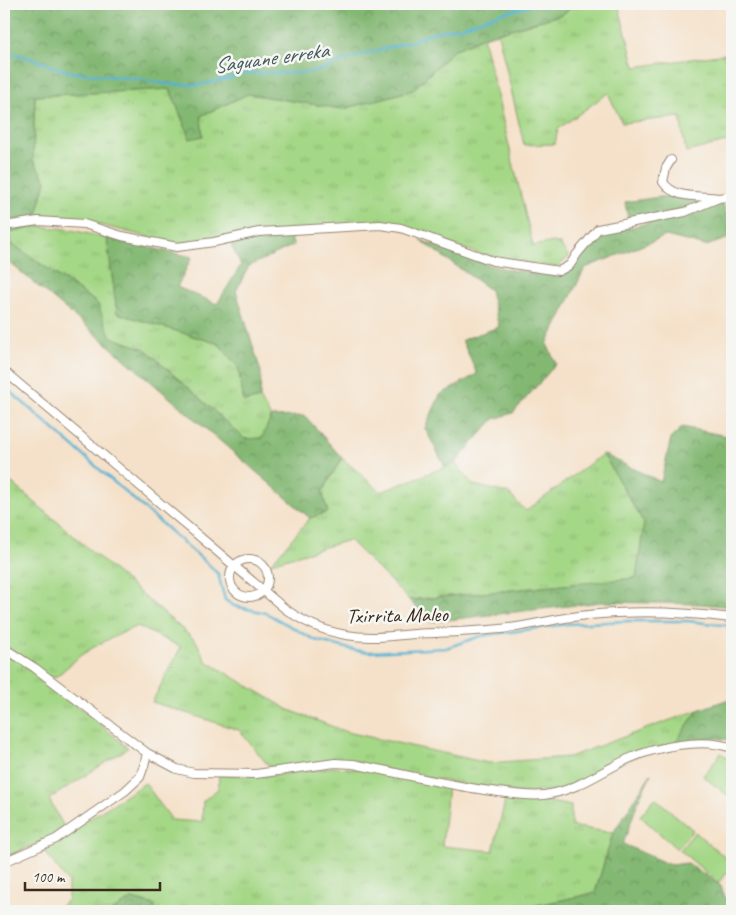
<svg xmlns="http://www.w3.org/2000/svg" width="736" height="915" font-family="Caveat,sans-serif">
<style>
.grass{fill:url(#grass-tufts);stroke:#708052}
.forest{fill:url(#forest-crowns);stroke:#5f7148}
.park{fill:#a4d786;stroke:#708052}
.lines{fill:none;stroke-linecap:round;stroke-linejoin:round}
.stream{stroke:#54b2d2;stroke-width:2.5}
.minor-casing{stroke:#988674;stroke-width:10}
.minor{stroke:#fff;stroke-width:8}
.labels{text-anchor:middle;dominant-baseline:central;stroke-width:5;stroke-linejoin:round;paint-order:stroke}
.street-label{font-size:21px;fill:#3b2a1e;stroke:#f6f6f2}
.water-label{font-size:22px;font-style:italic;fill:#445a5d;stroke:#f6f6f2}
</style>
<defs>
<pattern id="grass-tufts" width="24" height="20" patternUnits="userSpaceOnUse" patternTransform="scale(1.25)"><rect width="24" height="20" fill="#a4d786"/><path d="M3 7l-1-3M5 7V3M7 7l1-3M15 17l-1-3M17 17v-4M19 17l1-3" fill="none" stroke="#8eb973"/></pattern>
<pattern id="forest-crowns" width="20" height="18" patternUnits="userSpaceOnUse" patternTransform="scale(1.25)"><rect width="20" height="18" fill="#83b873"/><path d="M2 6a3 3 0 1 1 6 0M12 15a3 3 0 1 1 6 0" fill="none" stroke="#6c965e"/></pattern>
</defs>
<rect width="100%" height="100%" fill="#f6f6f2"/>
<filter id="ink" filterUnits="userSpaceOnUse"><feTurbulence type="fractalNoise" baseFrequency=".02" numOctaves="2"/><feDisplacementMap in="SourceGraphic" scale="10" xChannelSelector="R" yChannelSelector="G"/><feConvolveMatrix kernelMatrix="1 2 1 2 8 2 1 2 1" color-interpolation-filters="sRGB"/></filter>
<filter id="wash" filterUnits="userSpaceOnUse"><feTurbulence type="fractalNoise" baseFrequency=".0096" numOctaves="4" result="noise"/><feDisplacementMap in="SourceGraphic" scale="20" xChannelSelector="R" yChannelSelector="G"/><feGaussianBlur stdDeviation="1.12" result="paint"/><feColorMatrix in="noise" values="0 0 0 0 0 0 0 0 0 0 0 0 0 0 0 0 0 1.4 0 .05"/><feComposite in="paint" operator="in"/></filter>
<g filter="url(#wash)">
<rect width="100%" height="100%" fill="#f5e1c9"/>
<path class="grass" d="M575 4H618L635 67 732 53V138L726 142 686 152 680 117 622 123 608 93 558 129 555 144 524 145 498 33 563 14Z
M483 37 533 246 554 242 560 244 569 257 557 267 507 260 480 254 386 223 223 237 176 244 80 220 37 215 46 181 33 160 35 96 170 89 190 139 200 116 248 94 343 109 413 90 454 50Z
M38 226 67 229 107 238 117 313 219 344 238 367 244 402 260 398 271 417 262 438 245 439 145 349 110 337 97 303 11 243 9 233Z
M603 454 644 523 636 578 409 600 349 540 271 563 310 518 328 512 322 492 342 458 381 492 455 463 473 485 508 493 526 511Z
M4 476 196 641 206 661 289 710 347 732 488 763 569 757 698 710 674 744 655 748 561 790 524 793 471 786 337 760 278 769 268 765 239 730 152 702 181 647 137 626 99 644 81 655 57 676 41 678 94 719 128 748 49 799 64 827 44 841 4 857Z
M333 767 363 769 448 786 442 846 493 851 506 797 535 799 571 806V826L613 833 595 893 509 911H154V905L132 899 112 911H57L68 899V882L42 848 80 825 145 783 172 820 202 822 203 801 218 789 219 775 264 776Z"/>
<path class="forest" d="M4 4H575L563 14 483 37 454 50 413 90 343 109 248 94 201 116 203 136 190 139 170 89 35 96 33 160 46 181 37 215 38 226 9 233 11 243 97 303 111 337 145 349 245 439 262 438 271 417 305 416 342 458 322 492 328 512 310 518 86 326 4 258V196L10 187 4 177 6 94 4 92Z
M667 196 707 201 681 210 628 220 625 202Z
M723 203 732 237 706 246 666 236 585 268 547 344 556 364 513 413 494 419 455 463 445 467 425 428 440 395 477 374 462 340 499 327 490 290 420 240 485 264 511 270 557 275 570 270 600 234 688 214Z
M288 233 294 245 249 266 236 291 261 372 260 398 244 402 238 367 219 344 117 313 107 238 192 257 177 287 217 304 241 265 231 245 260 236Z
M682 427 732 437V607L704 604 602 602 430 622 409 600 636 578 644 523 603 454 661 482 671 438Z
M732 698V740L713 738 674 744 698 710Z
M651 774 639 799 623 844 670 865 688 863 721 886 726 900H732V911H509L595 893 613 833Z
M132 899 155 905 154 911H112Z"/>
<path class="park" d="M721 753 732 762V799L703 776Z
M655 798 693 830 677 849 640 816Z
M695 832 732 863V867L718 883 680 850Z"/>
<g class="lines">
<path class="stream" d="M4 52 27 57 69 72 138 79 168 84 198 85 227 79 243 73H305L321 70 348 59 412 41 434 32 461 27 498 14 537 4
M4 386 209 565 218 574 225 600 234 606 266 613 315 640 354 650 370 652 446 648 481 636 568 624 628 621H688L732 626"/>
</g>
</g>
<g filter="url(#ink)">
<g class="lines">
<defs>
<path id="minor" d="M671 160 666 168 663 182C675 200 700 195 719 198
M4 226 38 221 84 224 122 236 177 247 214 242 259 232 380 225 401 228 493 261 559 271 570 265 577 254 598 229 685 212 719 198 732 196
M4 371 284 608C303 622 323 631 346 635 369 639 392 636 415 634 449 632 483 632 517 627 541 623 564 617 588 615 637 610 684 612 732 618
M230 578a19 19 0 1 1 38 0a19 19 0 1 1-38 0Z
M4 648 35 668 147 753 177 769 194 773 256 774 335 763 353 764C399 773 445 785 491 791 509 793 527 797 544 795 576 791 600 772 628 759 656 747 702 737 732 748
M4 862 56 839 125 791 140 777 144 766 147 753"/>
</defs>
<use href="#minor" class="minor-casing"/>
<use href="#minor" class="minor"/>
</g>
</g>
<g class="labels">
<g class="street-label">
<text transform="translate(397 615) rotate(-1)">Txirrita Maleo</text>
</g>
<g class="water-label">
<text transform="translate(271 58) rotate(-8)">Saguane erreka</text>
</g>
</g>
<rect width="736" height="915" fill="none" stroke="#f6f6f2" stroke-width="20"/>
<path d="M25 882v8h135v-8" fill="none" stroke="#3b2a1e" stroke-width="2.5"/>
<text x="32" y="882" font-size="15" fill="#3b2a1e" stroke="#f6f6f2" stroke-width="4" paint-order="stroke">100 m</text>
</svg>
